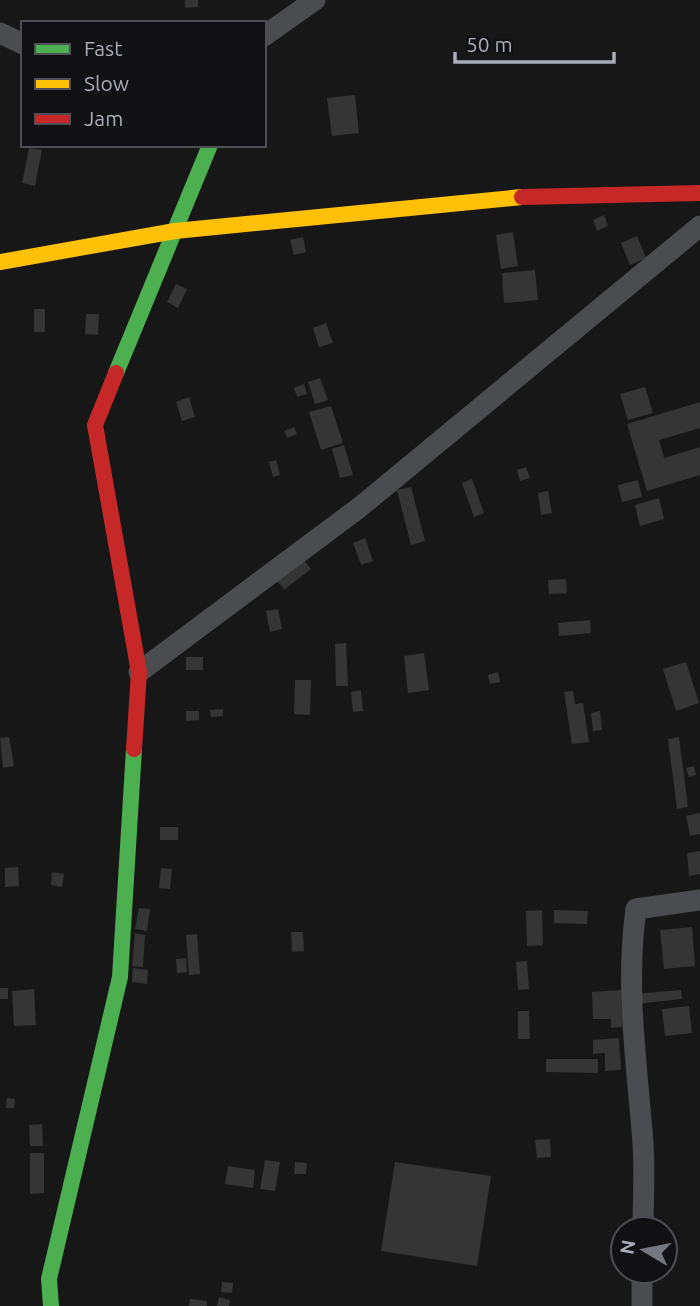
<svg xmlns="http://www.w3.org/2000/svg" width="700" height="1306" font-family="Ubuntu,sans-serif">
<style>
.building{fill:#353536}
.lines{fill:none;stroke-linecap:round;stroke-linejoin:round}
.street{stroke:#4b4c50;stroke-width:21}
.fast{stroke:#4caf50;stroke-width:16}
.slow{stroke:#ffc107;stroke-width:16}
.jam{stroke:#c62828;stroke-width:16}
</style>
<rect width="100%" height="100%" fill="#171717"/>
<path class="building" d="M185 0H198V7L185 8Z
M355 95 359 133 332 136 327 98Z
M29 148 42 150 35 186 22 183Z
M604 215 608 226 597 231 593 220Z
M513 232 518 266 501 269 496 235Z
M637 236 646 258 630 265 621 243Z
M303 237 306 252 294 255 290 240Z
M535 270 538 300 504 303 502 273Z
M176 284 187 289 178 308 167 302Z
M34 309H45V332H34Z
M86 314H99L98 335 85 334Z
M326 323 333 343 319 347 313 328Z
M320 378 328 400 315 404 308 382Z
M304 384 307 394 297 397 294 388Z
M645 387 653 413 628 420 620 394Z
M189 397 195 417 182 421 176 402Z
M700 402V428L659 440 664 458 700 447V475L647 491 627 424Z
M331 406 343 443 321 450 309 412Z
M294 427 297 434 287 438 284 431Z
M344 445 353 475 340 478 332 449Z
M276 460 280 475 273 477 269 462Z
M526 467 530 478 520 481 517 470Z
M472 479 484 513 474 517 462 483Z
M638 480 642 497 622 502 618 485Z
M411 487 425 541 411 545 397 490Z
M548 491 552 513 541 515 538 493Z
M659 498 664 519 640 526 635 505Z
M365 538 373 561 361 565 353 543Z
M303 559 311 569 284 590 276 579Z
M566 579 567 593 549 594 548 580Z
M278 609 282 629 270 632 266 611Z
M590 620 591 633 559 636 558 623Z
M346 643 348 686H336L335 644Z
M424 653 429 690 408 693 404 656Z
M186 657H203V670H186Z
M686 662 699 703 676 711 663 669Z
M498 672 500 682 490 684 488 675Z
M295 680H311L310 715 294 714Z
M361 690 363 711 353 712 351 692Z
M573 691 575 704 583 703 589 742 572 744 564 692Z
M223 709V716L211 717 210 710Z
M186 711H199V720L186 721Z
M600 711 602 730 593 731 591 713Z
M9 737 14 766 3 768 0 738Z
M679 737 688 807 677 809 668 739Z
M694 766 696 775 689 777 686 768Z
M700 813V834L690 836 686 816Z
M160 827H178V840H160Z
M700 851V874L689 876 687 853Z
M18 867 19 886 5 887V868Z
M161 868 172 869 170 889 159 888Z
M52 872 64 874 62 887 51 885Z
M139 908 150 909 147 931 135 929Z
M542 910 543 945 527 946 526 911Z
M554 910 588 911 587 924 554 923Z
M692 927 695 966 664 969 660 930Z
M291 932H303L304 951 292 952Z
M135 933 145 935 143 967 132 966Z
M197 934 200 974 189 975 186 935Z
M186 958 187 972 177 973 176 959Z
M527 961 529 989 518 990 516 962Z
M133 968 148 970 147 984 132 982Z
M0 988H8V999H0Z
M34 989 36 1025 14 1026 12 991Z
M621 990 622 1027 611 1028V1019H593L592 992Z
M681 990 682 999 636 1004 635 994Z
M689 1006 692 1033 665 1036 662 1009Z
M518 1011H529L530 1039H518Z
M619 1038 621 1070 605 1071V1053L593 1054V1040Z
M546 1059H598V1073L546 1072Z
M7 1098 15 1099 14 1108H6Z
M42 1124 43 1146H30L29 1125Z
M550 1139 551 1157 537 1158 535 1140Z
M30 1153H44V1193L30 1194Z
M265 1160 280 1162 275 1191 260 1189Z
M295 1162 307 1163 306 1174H294Z
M395 1162 491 1176 477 1266 381 1251Z
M228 1166 255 1170 253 1188 225 1184Z
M222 1282 233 1283 232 1293 221 1292Z
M219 1297 230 1300 229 1306H217Z
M190 1299 207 1301V1306H189Z"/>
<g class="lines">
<path class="street" d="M0 33 23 44
M264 36 315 0
M139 672 360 507 700 226
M643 1229C643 1201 645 1172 643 1143 637 1065 625 988 636 909L700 900
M642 1306V1271"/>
<path class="fast" d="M116 373 210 145
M51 1306 49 1279 120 977 134 749"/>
<path class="slow" d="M0 262 175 231 522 197"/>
<path class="jam" d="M522 197 700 193
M116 373 95 425 139 672 134 749"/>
</g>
<rect x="21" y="21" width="245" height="126" fill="#111113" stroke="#4d4f55" stroke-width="2"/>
<rect x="35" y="44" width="35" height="10" fill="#4caf50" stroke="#4d4f55" stroke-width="2"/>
<text x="84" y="56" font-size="21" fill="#a8adb8">Fast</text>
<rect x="35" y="79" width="35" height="10" fill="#ffc107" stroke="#4d4f55" stroke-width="2"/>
<text x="84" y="91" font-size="21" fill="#a8adb8">Slow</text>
<rect x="35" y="114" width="35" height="10" fill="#c62828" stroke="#4d4f55" stroke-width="2"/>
<text x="84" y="126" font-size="21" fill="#a8adb8">Jam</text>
<g transform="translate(644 1250) rotate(280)"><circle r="33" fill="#111113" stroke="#4d4f55" stroke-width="2"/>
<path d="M0-5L12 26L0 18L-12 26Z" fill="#757880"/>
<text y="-10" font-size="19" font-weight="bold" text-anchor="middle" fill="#a8adb8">N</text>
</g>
<path d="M455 52v10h159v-10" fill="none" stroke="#a8adb8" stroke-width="3.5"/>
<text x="466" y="52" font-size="21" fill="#a8adb8" stroke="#111113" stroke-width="5" paint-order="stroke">50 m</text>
</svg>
